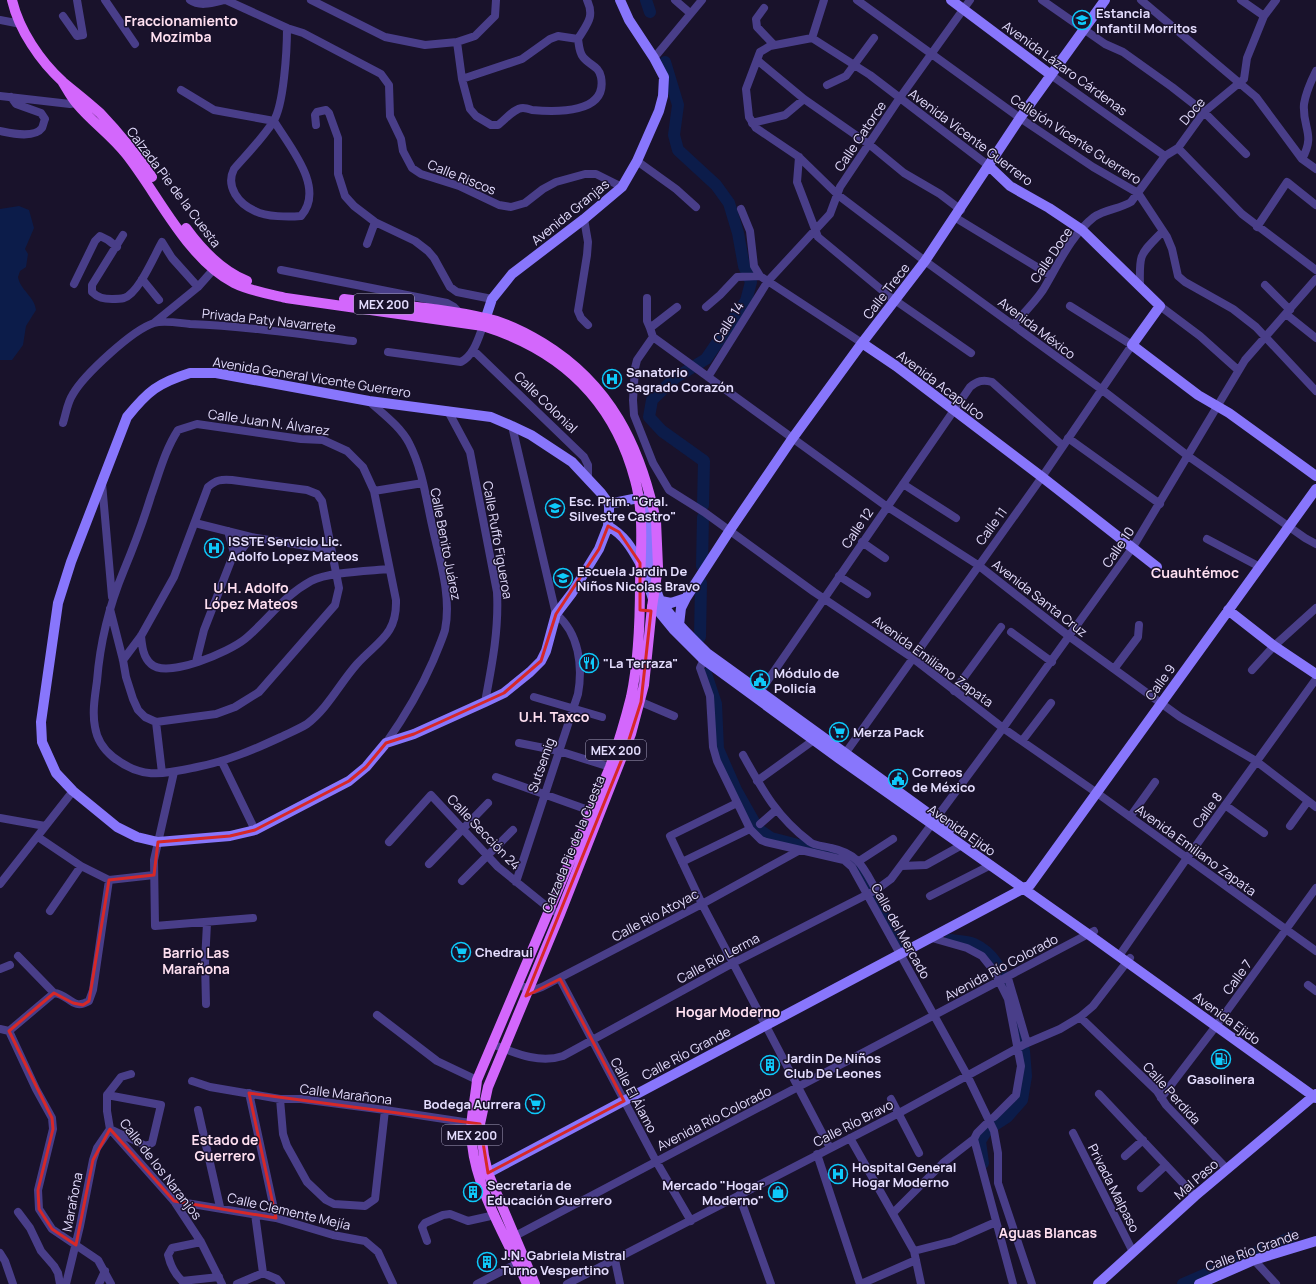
<svg xmlns="http://www.w3.org/2000/svg" width="1316" height="1284" font-family="Manrope,sans-serif">
<style>
.water{fill:#0c1c4a}
.lines{fill:none;stroke-linecap:round;stroke-linejoin:round}
.river{stroke:#0c1c4a;stroke-width:12}
.street{stroke:#493e89;stroke-width:8}
.secondary{stroke:#8876fc;stroke-width:10}
.primary{stroke:#d367fc;stroke-width:10}
.primary-bridge{stroke:#d367fc;stroke-width:10}
.marked{fill:none;stroke:#d62828;stroke-width:3;stroke-linejoin:round}
.labels{text-anchor:middle;dominant-baseline:central;stroke-width:3;stroke-linejoin:round;paint-order:stroke}
.shield{fill:#19122b;stroke:#a7a0bf;stroke-width:1}
.shield-label{font-size:12px;font-weight:bold;fill:#e4ddfe}
.poi-label{font-size:13px;font-weight:bold;fill:#e4ddfe;stroke:#19122b;text-anchor:start}
.street-label{font-size:13px;fill:#e4ddfe;stroke:#19122b}
.neighbourhood-label{font-size:14px;font-weight:bold;fill:#fedff0;stroke:#19122b}
</style>
<rect width="100%" height="100%" fill="#19122b"/>
<path class="water" d="M19 206 29 210 34 228 25 249 28 254 26 267 20 271 18 277C20 290 35 297 36 310L26 326 23 345 12 360H0V209Z"/>
<g class="lines">
<path class="river" d="M646 0 650 12
M665 62 678 105 674 135 678 150 716 185 729 203 738 233 744 266 751 282 746 301 706 359 675 378 652 400 649 417 662 431 704 461 703 505
M702 566 703 517
M700 637 701 583
M706 674 716 704 718 749 736 790 758 829 771 838 845 857 855 862 900 945
M950 940C957 941 967 941 974 944 994 953 1002 971 1008 990
M983 1163 980 1141 987 1130 1007 1117 1022 1100 1026 1076 1024 1051 1017 1019
M1183 1284 1292 1237"/>
<path class="street" d="M105 0 135 44
M190 0C200 7 212 3 224 0
M226 0 287 28 303 33 381 74 389 85 390 116 401 139 403 151 412 168 421 174 459 186 499 205 511 207 525 203 543 189 556 182 585 174H596L622 187
M311 0 385 37 425 45 457 42 475 36 495 16 496 0
M675 0 690 13
M824 0 812 38 770 46 760 52 746 89 749 117 756 128 799 157 838 195 925 261 1101 389 1188 456 1305 538 1316 544
M857 0 1020 118 1093 167 1138 193 1167 237 1172 249 1178 276 1185 282 1233 309 1256 327 1316 391
M1042 0 1105 44 1123 52 1172 87 1204 112 1246 154
M1141 0 1256 97 1302 159 1316 169
M1241 0 1264 16
M764 8 756 19 757 27 774 45
M63 16 77 36 83 35 77 0
M0 20 21 24
M812 38 870 75 989 166
M457 42 462 79 470 109 476 116 491 125H498C505 120 514 108 523 108 526 108 529 109 532 110 556 112 608 114 601 77 599 66 589 65 583 57 579 52 579 45 578 39 587 24 595 17 587 0
M654 58 702 0
M757 60 804 99 870 145 904 173 940 194 961 210
M1051 75 1165 156
M462 79 522 59 550 39 558 36 578 39
M827 85 846 76 874 38
M181 90 214 110 274 121C289 146 326 188 301 216 289 217 266 217 255 211 239 204 225 187 234 169 247 154 262 139 273 122 284 106 287 49 287 28
M0 96 70 104 80 102
M752 123 785 115 804 99
M316 125 315 115 317 112 326 110 329 113 338 138V174L345 196 354 206 375 222 415 241 428 251 434 258 450 287 457 292 492 299
M0 131C10 133 34 139 42 128 43 126 44 121 45 119L41 113 16 104 11 97
M1178 148 1242 214 1316 270
M799 157 797 182 818 237 889 296 971 353
M1302 159C1316 134 1302 128 1304 104 1306 92 1311 81 1316 71
M637 161 676 189 696 207
M741 209 750 231 754 266 760 276 862 343
M956 218 1050 275
M584 219 588 242 587 255 578 311 581 318 588 325
M1257 227 1287 182 1316 205
M123 235 92 285V292C98 298 104 299 112 299 116 299 120 299 124 298 139 293 154 256 162 242L172 258 198 287
M367 244 375 222
M281 270 447 303 454 307 460 313
M142 279 159 300
M74 284 95 241 100 236 108 240 117 247
M1265 285 1290 310
M1140 286C1139 252 1140 255 1163 231
M647 298V321L650 328
M1160 306 1200 336 1238 370
M706 307 720 295 737 277 760 276
M1286 314 1316 338
M155 322 198 287 213 270
M1013 325C1023 314 1035 302 1043 290 1058 265 1071 235 1094 217 1105 209 1120 209 1131 202L1165 156 1178 148 1204 112 1244 79 1247 58 1264 16 1276 0
M653 337 637 360 635 368 633 400 634 415 653 463 669 490 704 512 814 592 914 659 1003 728 1097 793 1316 951
M653 337 886 506 978 565 1070 637 1180 717 1256 761 1316 807
M653 337 650 328 677 307
M473 350 584 457 588 465V479
M388 352 461 362C474 355 478 339 483 326
M708 377 768 281 830 214 840 187 899 99 970 0
M369 401C383 414 400 426 409 443 422 468 426 498 432 525 439 558 452 595 445 630 442 640 437 651 433 661 420 691 405 716 386 743
M448 411 470 452 497 592C499 630 492 665 485 702
M63 423C66 414 67 403 73 394 84 375 132 330 154 323 164 320 179 323 190 324 245 326 298 334 353 341
M197 424 301 439 323 440 347 451 363 467 374 491 396 600C397 635 378 641 357 664 340 683 328 708 307 724 299 729 289 733 281 737 253 750 227 761 197 767 163 774 142 780 113 757 103 749 97 740 95 727 92 712 95 696 97 681 100 642 109 606 124 570 134 546 143 522 151 496 159 474 165 450 178 430Z
M512 426 556 614C579 633 583 666 578 694L516 882
M1068 438 1160 504
M102 483 112 597
M903 484 956 518
M374 491 423 483
M195 523 251 537 331 550
M228 531 234 553
M1207 539 1260 567
M862 542 885 558
M839 576 867 594
M110 609 123 660 126 677 133 699 138 710 145 717 156 722 216 714 235 707 259 692 335 605 339 588 322 501 317 494 307 490 232 480C221 479 216 480 208 487L174 577 141 636 123 660
M1011 632 1052 662
M141 636C142 646 143 657 151 664 167 679 229 652 245 639 268 620 282 597 311 581 328 572 369 571 389 569
M706 655 700 668 710 696 713 747 717 761 750 829 761 840 766 842 844 860 852 867 967 1075 994 1131 998 1153V1183L1032 1284
M196 662 204 630 234 553 243 548 251 537
M1114 669 1138 637 1139 625
M1252 670 1274 646 1316 608
M954 691 1001 627
M757 696 970 387C977 381 983 379 992 382L1063 446
M534 697 602 717
M641 702 674 716
M156 722 162 773
M1022 741 1051 703
M519 743 559 751 610 767
M743 755C763 791 777 817 810 842 815 846 825 846 831 848 859 854 863 867 876 890
M842 758 1042 477 1132 345 1070 306
M222 762 255 830
M174 772 154 860 155 926 253 918
M496 777 591 811
M757 781 818 737
M737 803 670 836 702 904 830 1148
M1225 805 1264 833
M1130 817 1155 782
M0 818 45 826
M760 824 776 810
M1290 826 1308 801
M38 837 81 866 109 880 154 875
M389 842 431 795 498 867 550 909 560 914
M859 861 893 839
M682 862 750 829
M429 864 488 803
M902 866 926 865 962 845
M462 881 513 830
M0 884 73 791
M930 896 991 865
M50 911 81 866
M932 938 967 948 982 956 994 971 1008 999 1021 1066 1016 1095 994 1117
M18 956 54 993
M1119 956 1187 858 1316 679
M0 969 10 965
M1008 978 1027 1043
M560 979 656 1161 691 1221
M518 985 534 990 542 987 702 904 800 850
M1308 985 1316 991
M206 1004 205 962 207 923
M377 1015 437 1061 477 1080
M1080 1017 1157 1091 1166 1105 1227 1169
M0 1029 9 1031
M9 1031 36 1089 52 1118 53 1129 38 1190 39 1209 52 1229 98 1260 111 1284
M9 1031 54 993C69 994 72 1011 89 1001L93 990 109 880
M492 1044C515 1053 539 1064 563 1056L733 963 876 890 891 879 1003 728 1133 547 1245 360 1316 279
M131 1074 121 1077 107 1095V1111L110 1129 174 1201 201 1242 222 1284
M192 1081 210 1087 280 1099H301L385 1110 477 1124
M249 1093 276 1218
M1099 1094 1195 1196
M1161 1098 1216 1026 1316 888
M280 1099 283 1134 287 1146 307 1182 326 1200 334 1204 365 1206 375 1199 385 1110
M891 1099 919 1153
M198 1110 220 1207
M1073 1133 1133 1252
M850 1138 914 1251 921 1284
M974 1139 1013 1284
M817 1154 860 1284
M1125 1156 1143 1140
M1141 1188 1166 1165
M739 1195 771 1284
M174 1201 276 1218 333 1235 365 1241 378 1252 393 1284
M18 1212 30 1228 41 1251 54 1266 58 1273 60 1284
M893 1213 943 1163 974 1139 977 1133 985 1125
M255 1214 263 1273
M515 1236 1094 931
M427 1241 422 1227 425 1223 443 1215 450 1214 468 1221 495 1215
M201 1242 172 1248 168 1255C170 1264 175 1274 182 1281L219 1277
M914 1251 953 1241 996 1222
M0 1253 5 1261 13 1284
M615 1260 620 1284
M1254 1260 1276 1284
M66 1284 80 1226 93 1160 97 1148 110 1129 146 1146 152 1143 161 1105 107 1095
M99 1284 105 1271
M237 1284 263 1273 277 1279 281 1284
M477 1284 518 1263
M567 1284 899 1113 1025 1044 1060 1029 1080 1017 1093 1006 1130 958
M861 1284 916 1260"/>
<path class="secondary" d="M951 0 1051 75
M989 166 1010 186 1049 208 1082 230 1160 306 1132 345 1198 395 1229 413 1316 476
M483 326 492 299 512 274 584 219 622 187 637 161 659 111 663 96 664 77 654 58 629 20 620 0
M862 343 896 366 1042 477 1157 567
M190 373H216L369 401 491 417 512 426 531 435 572 462 601 493 609 504V511L608 526 599 549 572 593 556 614 546 651 541 661 530 672 504 693 485 702 414 734 386 743 366 767 349 781 255 830 230 836 158 842 137 837 117 827 73 791 56 773 42 742 41 722 58 603 71 562 127 417C148 391 158 383 190 373Z
M648 496 647 507C649 531 650 583 661 602 673 621 691 637 707 653L950 829
M609 504 638 498 641 506
M608 526C624 535 631 547 640 563
M645 552 647 581 656 608 674 630 703 659 841 760 1088 934 1316 1098
M661 601 671 603 686 598
M1228 610 1274 646 1316 674
M679 625 681 608 686 598 730 530 792 439 862 343 925 261 1020 118 1105 0
M488 1173 1030 885 1316 489
M1098 1284 1195 1196 1316 1094
M1199 1284 1254 1260 1316 1241"/>
<path class="primary" d="M12 0C19 30 40 61 63 82 75 92 88 102 100 113 119 133 136 154 152 177
M62 81C67 89 71 97 77 104 92 122 111 135 126 154 158 194 187 259 234 283 250 291 269 294 286 298L483 326C560 350 614 400 635 480 644 512 641 550 640 583 640 621 639 660 631 697 625 721 618 744 610 767L477 1080C475 1102 469 1122 472 1144 477 1192 508 1240 527 1284
M186 228C202 250 222 271 247 281
M344 299C390 305 439 307 485 318 505 322 525 332 543 343 610 384 640 445 656 521
M535 1284 488 1173 484 1156 480 1124 488 1087 560 914 631 734 644 685 652 607"/>
<path class="primary-bridge" d="M652 607 658 567 656 521"/>
</g>
<path class="marked" d="M608 526 619 532 640 563V610L651 611 641 702 626 749 526 996 560 979 624 1101 488 1173 480 1124 249 1093 276 1218 174 1201 110 1129 93 1160 76 1245 52 1229 39 1209 38 1190 53 1129 52 1118 9 1031 54 993 73 1003 83 1005 89 1001 109 880 154 875 158 842 230 836 255 830 349 781 366 767 386 743 414 734 504 693 541 661 556 614 599 549Z"/>
<defs>
<symbol id="school-ring" viewBox="-11 -11 22 22"><circle r="9.5" fill="#19122b" stroke="#0ec9fa" stroke-width="1.5"/><path d="M0-5L7-2L0 1L-7-2ZM-4 1L0 2.5L4 1V4Q0 6-4 4Z" fill="#0ec9fa"/></symbol>
<symbol id="hospital-ring" viewBox="-11 -11 22 22"><circle r="9.5" fill="#19122b" stroke="#0ec9fa" stroke-width="1.5"/><path d="M-5-5h3v3.5h4V-5h3V5h-3V1.5h-4V5h-3Z" fill="#0ec9fa"/></symbol>
<symbol id="restaurant-ring" viewBox="-11 -11 22 22"><circle r="9.5" fill="#19122b" stroke="#0ec9fa" stroke-width="1.5"/><path d="M-5-6h1v4h1v-4h1v4h1v-4h1v5L-1.5 .5V6h-2V.5L-5-1ZM5-6V6H3V1.5H1.5Q1.5-4 5-6Z" fill="#0ec9fa"/></symbol>
<symbol id="civic-ring" viewBox="-11 -11 22 22"><circle r="9.5" fill="#19122b" stroke="#0ec9fa" stroke-width="1.5"/><path d="M-.6-6.5H3V-4.5H.6V-3L4-1V1h2V6H-6V1h2V-1L-.6-3ZM-1.2 2.5V6h2.4V2.5Z" fill="#0ec9fa"/></symbol>
<symbol id="supermarket-ring" viewBox="-11 -11 22 22"><circle r="9.5" fill="#19122b" stroke="#0ec9fa" stroke-width="1.5"/><path d="M-6-5.5h2.5l.6 2H6L4.5 2H-2.5L-4.4-4H-6ZM-1.5 3.2a1.3 1.3 0 1 0 .1 0ZM3 3.2a1.3 1.3 0 1 0 .1 0Z" fill="#0ec9fa"/></symbol>
<symbol id="fuel-ring" viewBox="-11 -11 22 22"><circle r="9.5" fill="#19122b" stroke="#0ec9fa" stroke-width="1.5"/><path d="M-5.5-6h7V0h2V4h1.3V-2.5L3-4.5l.8-.8L6-3V5H2.5V1h-1V6h-7ZM-4.2-4.7v3.2H.2V-4.7Z" fill="#0ec9fa"/></symbol>
<symbol id="building-ring" viewBox="-11 -11 22 22"><circle r="9.5" fill="#19122b" stroke="#0ec9fa" stroke-width="1.5"/><path d="M-4-6H4V6H1V3H-1V6H-4ZM-2.5-4.3h1.7v1.8h-1.7ZM.8-4.3h1.7v1.8H.8ZM-2.5-1h1.7V.8h-1.7ZM.8-1h1.7V.8H.8Z" fill="#0ec9fa"/></symbol>
<symbol id="shop-ring" viewBox="-11 -11 22 22"><circle r="9.5" fill="#19122b" stroke="#0ec9fa" stroke-width="1.5"/><path d="M-5-2.5h2.3a2.7 3.5 0 0 1 5.4 0H5L5.5 6h-11ZM-1.5-2.5h3a1.5 2.3 0 0 0-3 0Z" fill="#0ec9fa"/></symbol>
</defs>
<g fill-rule="evenodd">
<use href="#school-ring" x="1071" y="9" width="22" height="22"/>
<use href="#hospital-ring" x="601" y="368" width="22" height="22"/>
<use href="#school-ring" x="544" y="497" width="22" height="22"/>
<use href="#hospital-ring" x="203" y="537" width="22" height="22"/>
<use href="#school-ring" x="552" y="567" width="22" height="22"/>
<use href="#restaurant-ring" x="578" y="652" width="22" height="22"/>
<use href="#civic-ring" x="749" y="669" width="22" height="22"/>
<use href="#supermarket-ring" x="828" y="721" width="22" height="22"/>
<use href="#civic-ring" x="887" y="768" width="22" height="22"/>
<use href="#supermarket-ring" x="450" y="941" width="22" height="22"/>
<use href="#fuel-ring" x="1210" y="1048" width="22" height="22"/>
<use href="#building-ring" x="759" y="1054" width="22" height="22"/>
<use href="#supermarket-ring" x="524" y="1093" width="22" height="22"/>
<use href="#hospital-ring" x="827" y="1163" width="22" height="22"/>
<use href="#building-ring" x="462" y="1181" width="22" height="22"/>
<use href="#shop-ring" x="767" y="1181" width="22" height="22"/>
<use href="#building-ring" x="476" y="1251" width="22" height="22"/>
</g>
<g class="labels">
<g class="shield">
<rect x="354" y="294" width="60" height="20" rx="3"/>
<rect x="586" y="740" width="60" height="20" rx="3"/>
<rect x="442" y="1125" width="60" height="20" rx="3"/>
</g>
<g class="shield-label">
<text x="384" y="304">MEX 200</text>
<text x="616" y="750">MEX 200</text>
<text x="472" y="1135">MEX 200</text>
</g>
<g class="poi-label">
<text x="1096" y="13">Estancia<tspan x="1096" dy="15">Infantil Morritos</tspan></text>
<text x="626" y="372">Sanatorio<tspan x="626" dy="15">Sagrado Corazón</tspan></text>
<text x="569" y="501">Esc. Prim. "Gral.<tspan x="569" dy="15">Silvestre Castro"</tspan></text>
<text x="228" y="541">ISSTE Servicio Lic.<tspan x="228" dy="15">Adolfo Lopez Mateos</tspan></text>
<text x="577" y="571">Escuela Jardin De<tspan x="577" dy="15">Niños Nicolas Bravo</tspan></text>
<text x="603" y="663">"La Terraza"</text>
<text x="774" y="673">Módulo de<tspan x="774" dy="15">Policía</tspan></text>
<text x="853" y="732">Merza Pack</text>
<text x="912" y="772">Correos<tspan x="912" dy="15">de México</tspan></text>
<text x="475" y="952">Chedraui</text>
<text x="784" y="1058">Jardin De Niños<tspan x="784" dy="15">Club De Leones</tspan></text>
<text x="1221" y="1079" text-anchor="middle">Gasolinera</text>
<text x="521" y="1104" text-anchor="end">Bodega Aurrera</text>
<text x="852" y="1167">Hospital General<tspan x="852" dy="15">Hogar Moderno</tspan></text>
<text x="487" y="1185">Secretaria de<tspan x="487" dy="15">Educación Guerrero</tspan></text>
<text x="764" y="1185" text-anchor="end">Mercado "Hogar<tspan x="764" dy="15">Moderno"</tspan></text>
<text x="501" y="1255">J.N. Gabriela Mistral<tspan x="501" dy="15">Turno Vespertino</tspan></text>
</g>
<g class="street-label">
<text transform="translate(1065 68) rotate(36)">Avenida Lázaro Cárdenas</text>
<text transform="translate(1192 111) rotate(-50)">Doce</text>
<text transform="translate(860 136) rotate(-56)">Calle Catorce</text>
<text transform="translate(971 137) rotate(37)">Avenida Vicente Guerrero</text>
<text transform="translate(1076 139) rotate(33)">Callejón Vicente Guerrero</text>
<text transform="translate(462 177) rotate(22)">Calle Riscos</text>
<text transform="translate(174 187) rotate(53)">Calzada Pie de la Cuesta</text>
<text transform="translate(570 212) rotate(-39)">Avenida Granjas</text>
<text transform="translate(1051 255) rotate(-56)">Calle Doce</text>
<text transform="translate(886 291) rotate(-52)">Calle Trece</text>
<text transform="translate(269 320) rotate(6)">Privada Paty Navarrete</text>
<text transform="translate(728 322) rotate(-58)">Calle 14</text>
<text transform="translate(1037 328) rotate(37)">Avenida México</text>
<text transform="translate(312 377) rotate(9)">Avenida General Vicente Guerrero</text>
<text transform="translate(941 385) rotate(37)">Avenida Acapulco</text>
<text transform="translate(546 402) rotate(44)">Calle Colonial</text>
<text transform="translate(269 422) rotate(8)">Calle Juan N. Álvarez</text>
<text transform="translate(991 526) rotate(-54)">Calle 11</text>
<text transform="translate(857 528) rotate(-56)">Calle 12</text>
<text transform="translate(498 540) rotate(80)">Calle Ruffo Figueroa</text>
<text transform="translate(446 544) rotate(79)">Calle Benito Juárez</text>
<text transform="translate(1118 547) rotate(-56)">Calle 10</text>
<text transform="translate(1040 598) rotate(38)">Avenida Santa Cruz</text>
<text transform="translate(933 661) rotate(36)">Avenida Emiliano Zapata</text>
<text transform="translate(1160 682) rotate(-54)">Calle 9</text>
<text transform="translate(541 765) rotate(-71)">Sutsemig</text>
<text transform="translate(1207 810) rotate(-54)">Calle 8</text>
<text transform="translate(962 830) rotate(35)">Avenida Ejido</text>
<text transform="translate(484 832) rotate(46)">Calle Sección 24</text>
<text transform="translate(573 844) rotate(-68)">Calzada Pie de la Cuesta</text>
<text transform="translate(1196 850) rotate(36)">Avenida Emiliano Zapata</text>
<text transform="translate(655 915) rotate(-28)">Calle Río Atoyac</text>
<text transform="translate(901 931) rotate(61)">Calle del Mercado</text>
<text transform="translate(718 958) rotate(-28)">Calle Río Lerma</text>
<text transform="translate(1001 967) rotate(-28)">Avenida Río Colorado</text>
<text transform="translate(1237 977) rotate(-54)">Calle 7</text>
<text transform="translate(1227 1018) rotate(36)">Avenida Ejido</text>
<text transform="translate(686 1053) rotate(-28)">Calle Río Grande</text>
<text transform="translate(1172 1093) rotate(48)">Calle Perdida</text>
<text transform="translate(346 1094) rotate(7)">Calle Marañona</text>
<text transform="translate(634 1095) rotate(62)">Calle El Álamo</text>
<text transform="translate(714 1118) rotate(-27)">Avenida Río Colorado</text>
<text transform="translate(853 1123) rotate(-27)">Calle Río Bravo</text>
<text transform="translate(161 1169) rotate(52)">Calle de los Naranjos</text>
<text transform="translate(1196 1179) rotate(-41)">Mal Paso</text>
<text transform="translate(1114 1188) rotate(63)">Privada Malpaso</text>
<text transform="translate(72 1202) rotate(-79)">Marañona</text>
<text transform="translate(289 1211) rotate(13)">Calle Clemente Mejía</text>
<text transform="translate(1252 1250) rotate(-20)">Calle Río Grande</text>
</g>
<g class="neighbourhood-label">
<text x="181" y="20">Fraccionamiento<tspan x="181" dy="16">Mozimba</tspan></text>
<text x="1195" y="572">Cuauhtémoc</text>
<text x="251" y="587">U.H. Adolfo<tspan x="251" dy="16">López Mateos</tspan></text>
<text x="554" y="716">U.H. Taxco</text>
<text x="196" y="952">Barrio Las<tspan x="196" dy="16">Marañona</tspan></text>
<text x="728" y="1011">Hogar Moderno</text>
<text x="225" y="1139">Estado de<tspan x="225" dy="16">Guerrero</tspan></text>
<text x="1048" y="1232">Aguas Blancas</text>
</g>
</g>
</svg>
